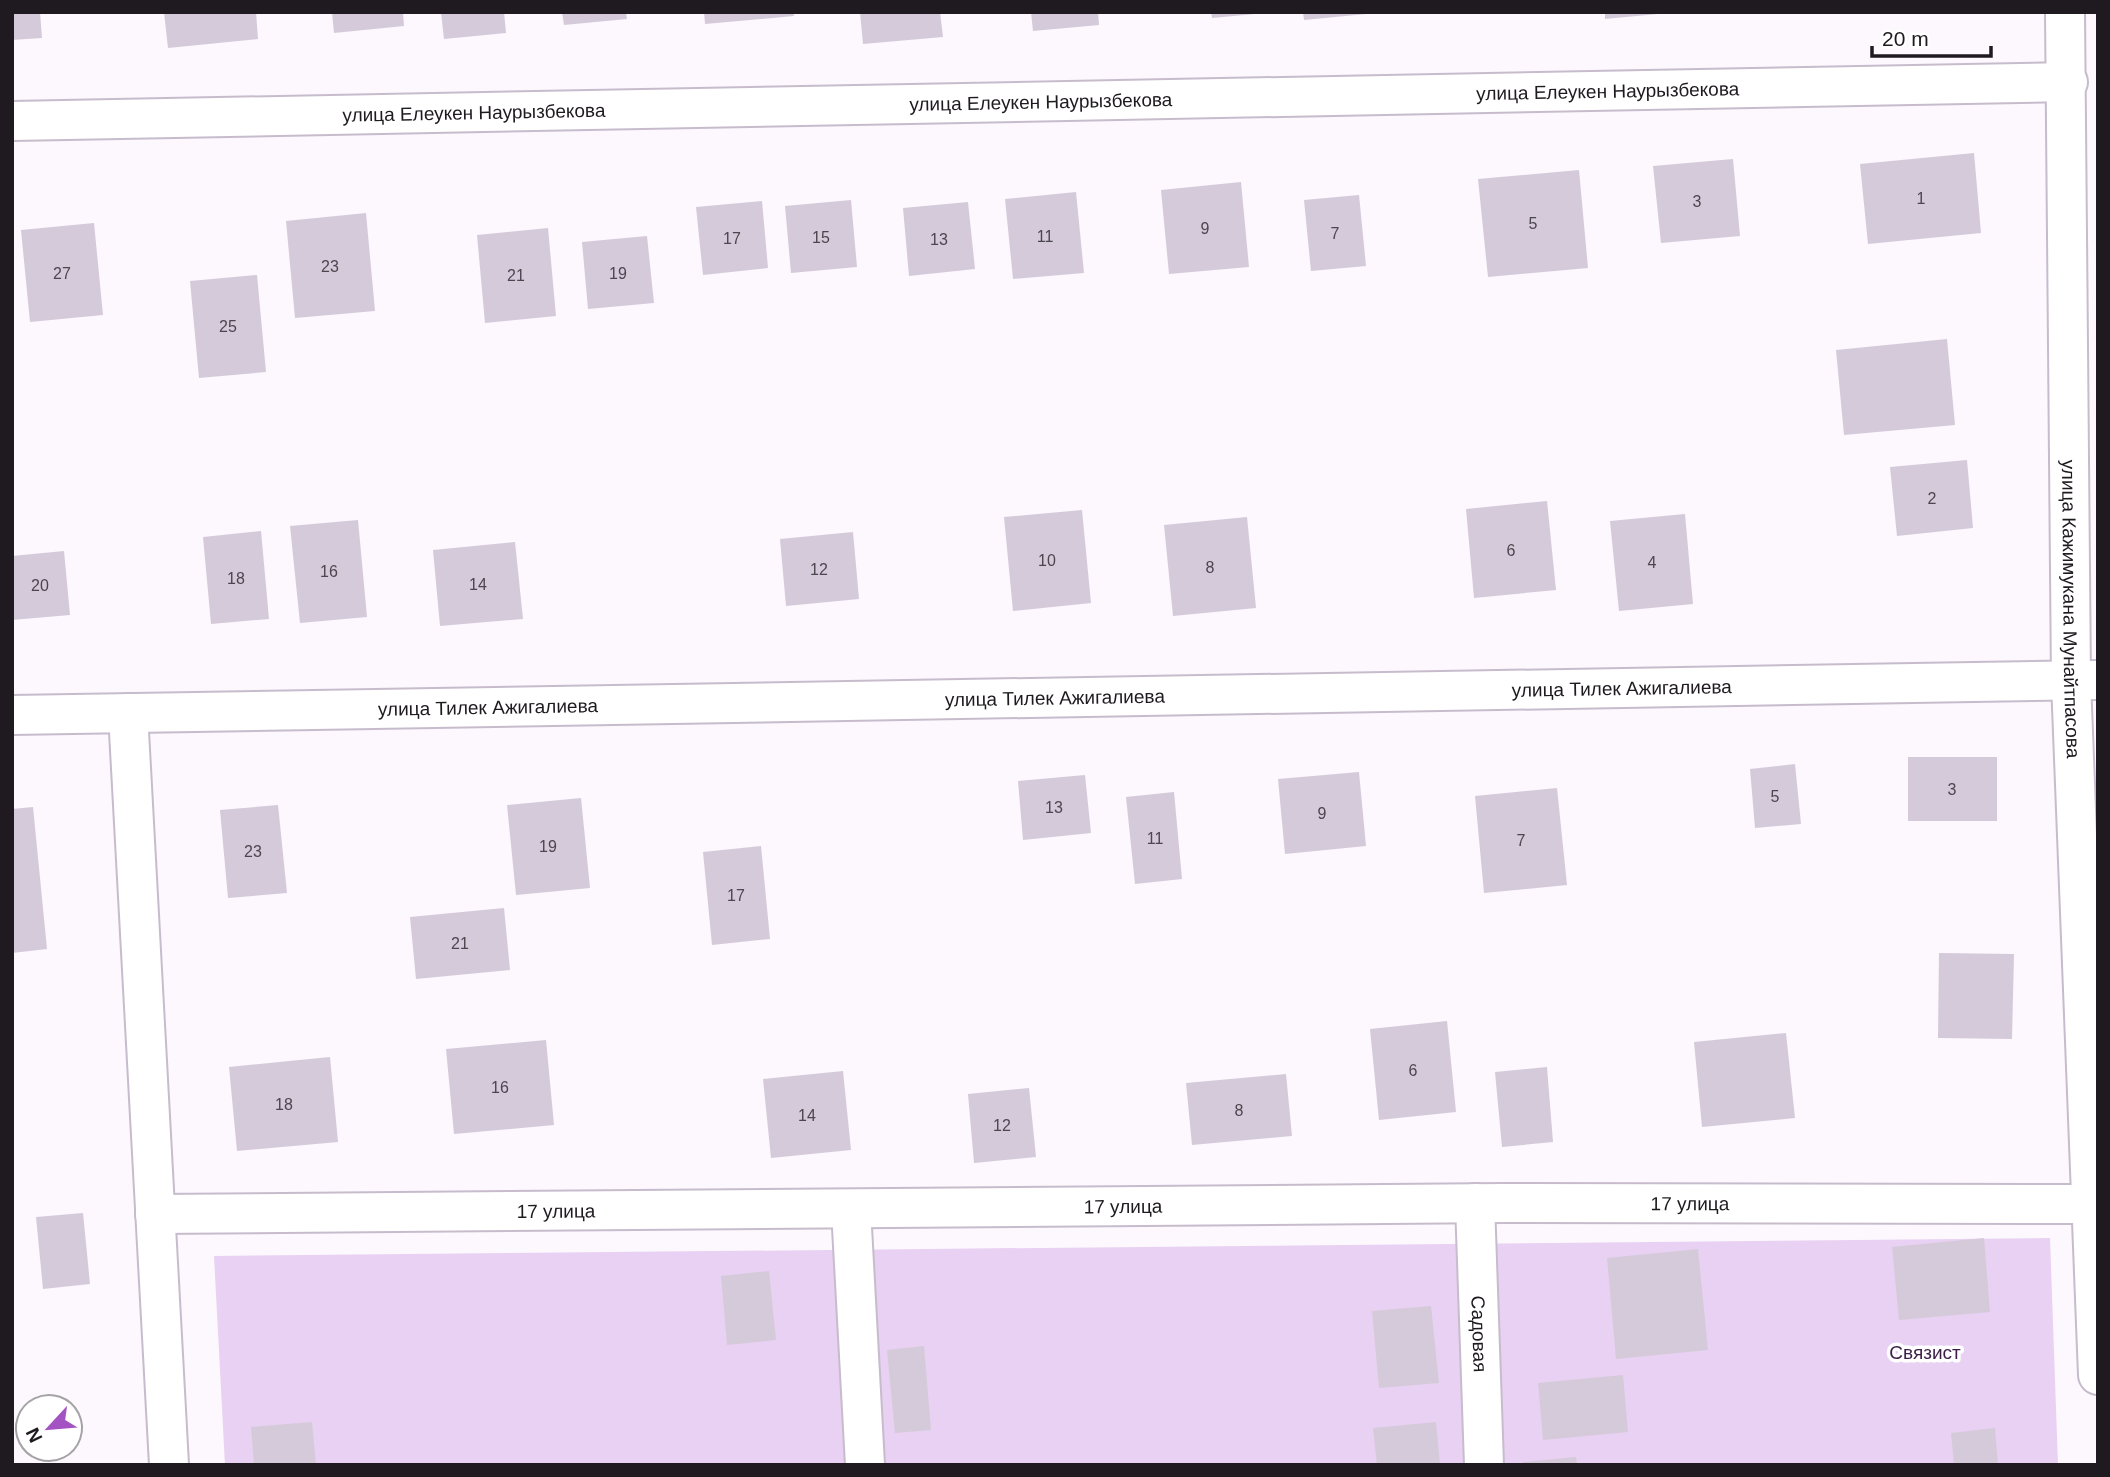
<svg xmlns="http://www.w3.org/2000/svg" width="2110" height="1477" font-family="Arial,sans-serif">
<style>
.green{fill:#e8d1f2}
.building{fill:#d5cada}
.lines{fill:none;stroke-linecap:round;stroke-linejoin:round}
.minor-casing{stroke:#c7bccc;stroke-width:42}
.minor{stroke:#fff;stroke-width:38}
.labels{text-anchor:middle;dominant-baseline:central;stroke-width:7;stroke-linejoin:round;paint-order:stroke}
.number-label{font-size:16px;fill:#4c464e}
.street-label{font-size:19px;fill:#1e1a1f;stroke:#fff}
.park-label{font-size:19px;fill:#3d1d48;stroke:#fff}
</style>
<rect width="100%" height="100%" fill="#fcf8fe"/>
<path class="green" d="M2050 1238 2058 1465H225L214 1256Z"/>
<path class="building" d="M12 12H40L42 38 12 40Z
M164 12H256L258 39 168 48Z
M332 12H403L404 26 334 33Z
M441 12H504L506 33 444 39Z
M562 12H626L627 19 564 25Z
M704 12H793L794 16 705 24Z
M860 12H940L943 37 863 44Z
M1031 12H1098L1099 25 1033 31Z
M1211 12H1255V14L1212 18Z
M1303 12H1366V14L1304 20Z
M1605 12H1658V14L1605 19Z
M1974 153 1981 233 1868 244 1860 164Z
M1733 159 1740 236 1661 243 1653 166Z
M1579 170 1588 268 1488 277 1478 179Z
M1241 182 1249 267 1169 274 1161 190Z
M1076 192 1084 273 1013 279 1005 199Z
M1359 195 1366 266 1311 271 1304 200Z
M851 200 857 267 791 273 785 206Z
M762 201 768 268 703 275 696 207Z
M968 202 975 269 909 276 903 208Z
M366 213 375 311 295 318 286 221Z
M94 223 103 315 30 322 21 230Z
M548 228 556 316 485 323 477 235Z
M647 236 654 303 588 309 582 242Z
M257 275 266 372 199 378 190 281Z
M1947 339 1955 425 1844 435 1836 350Z
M1967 460 1973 528 1897 536 1890 467Z
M1547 501 1556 590 1474 598 1466 509Z
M1082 510 1091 603 1013 611 1004 517Z
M1685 514 1693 604 1619 611 1610 521Z
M1247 517 1256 608 1173 616 1164 525Z
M358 520 367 617 300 623 290 526Z
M261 531 269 619 211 624 203 537Z
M853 532 859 599 786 606 780 539Z
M515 542 523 619 440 626 433 550Z
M64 551 70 615 12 620V556Z
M1908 757H1997V821H1908Z
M1795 764 1801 824 1755 828 1750 769Z
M1359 772 1366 846 1285 854 1278 779Z
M1085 775 1091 833 1023 840 1018 781Z
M1557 788 1567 885 1484 893 1475 796Z
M1174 792 1182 879 1135 884 1126 797Z
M581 798 590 888 516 895 507 805Z
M278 805 287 893 228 898 220 810Z
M33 807 47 949 12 953V809Z
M761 846 770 939 712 945 703 852Z
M504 908 510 970 416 979 410 917Z
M1939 953 2014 954 2012 1039 1938 1038Z
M1447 1021 1456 1112 1379 1120 1370 1029Z
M1786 1033 1795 1118 1702 1127 1694 1042Z
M546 1040 554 1125 454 1134 446 1049Z
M330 1057 338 1142 237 1151 229 1067Z
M1547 1067 1553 1142 1502 1147 1495 1072Z
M843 1071 851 1150 771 1158 763 1079Z
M1286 1074 1292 1136 1192 1145 1186 1083Z
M1029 1088 1036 1157 974 1163 968 1094Z
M83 1213 90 1284 43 1289 36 1217Z
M1984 1238 1990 1312 1899 1320 1892 1247Z
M1698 1249 1708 1350 1616 1359 1607 1258Z
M769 1271 776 1340 727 1345 721 1276Z
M1431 1306 1439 1383 1379 1388 1372 1311Z
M924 1346 931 1430 895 1433 887 1350Z
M1623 1375 1628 1432 1543 1440 1538 1383Z
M312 1422 316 1465H254L251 1427Z
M1436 1422 1440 1465H1377L1373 1428Z
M1995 1428 1998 1465H1954L1951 1433Z
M1576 1457 1577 1465H1523V1462Z"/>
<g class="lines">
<defs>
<g id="minor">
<path id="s1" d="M2065 12 2071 681 2098 1375"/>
<path id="s2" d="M12 121 2068 82"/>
<path d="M128 713 169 1465"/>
<path id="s3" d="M12 715 2098 680"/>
<path id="s4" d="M1475 1203 1484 1465"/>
<path d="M851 1209 865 1465"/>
<path id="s5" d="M155 1214 1503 1203 2090 1204"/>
</g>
</defs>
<use href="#minor" class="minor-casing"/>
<use href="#minor" class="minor"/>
</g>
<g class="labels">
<g class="number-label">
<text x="1921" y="198">1</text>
<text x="1697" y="201">3</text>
<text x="1533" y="223">5</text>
<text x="1205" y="228">9</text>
<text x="1335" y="233">7</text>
<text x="1045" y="236">11</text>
<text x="821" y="237">15</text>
<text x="732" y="238">17</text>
<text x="939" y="239">13</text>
<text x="330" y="266">23</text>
<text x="62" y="273">27</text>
<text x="618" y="273">19</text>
<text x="516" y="275">21</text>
<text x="228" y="326">25</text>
<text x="1932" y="498">2</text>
<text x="1511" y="550">6</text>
<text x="1047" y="560">10</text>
<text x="1652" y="562">4</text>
<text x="1210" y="567">8</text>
<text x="819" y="569">12</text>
<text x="329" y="571">16</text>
<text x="236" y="578">18</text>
<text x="478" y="584">14</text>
<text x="40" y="585">20</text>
<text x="1952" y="789">3</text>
<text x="1775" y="796">5</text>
<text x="1054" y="807">13</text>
<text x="1322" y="813">9</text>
<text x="1155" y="838">11</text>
<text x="1521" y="840">7</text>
<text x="548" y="846">19</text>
<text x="253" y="851">23</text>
<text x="736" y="895">17</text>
<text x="460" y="943">21</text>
<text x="1413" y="1070">6</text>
<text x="500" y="1087">16</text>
<text x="284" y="1104">18</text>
<text x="1239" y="1110">8</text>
<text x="807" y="1115">14</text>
<text x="1002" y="1125">12</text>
</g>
<g class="street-label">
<text stroke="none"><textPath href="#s2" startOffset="1596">улица Елеукен Наурызбекова</textPath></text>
<text stroke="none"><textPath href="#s2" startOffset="1029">улица Елеукен Наурызбекова</textPath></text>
<text stroke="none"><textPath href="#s2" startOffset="462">улица Елеукен Наурызбекова</textPath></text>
<text stroke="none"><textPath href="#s1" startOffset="597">улица Кажимукана Мунайтпасова</textPath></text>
<text stroke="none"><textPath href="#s3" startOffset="1610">улица Тилек Ажигалиева</textPath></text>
<text stroke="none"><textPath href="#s3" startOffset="1043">улица Тилек Ажигалиева</textPath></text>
<text stroke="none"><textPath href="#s3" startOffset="476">улица Тилек Ажигалиева</textPath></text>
<text stroke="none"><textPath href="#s5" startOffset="1535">17 улица</textPath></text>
<text stroke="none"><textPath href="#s5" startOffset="968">17 улица</textPath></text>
<text stroke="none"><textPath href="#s5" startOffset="401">17 улица</textPath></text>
<text stroke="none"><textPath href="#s4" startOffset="131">Садовая</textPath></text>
</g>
<g class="park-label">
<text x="1925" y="1352">Связист</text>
</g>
</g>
<rect width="2110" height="1477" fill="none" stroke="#1e1a1f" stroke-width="28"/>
<g transform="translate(49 1428) rotate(244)"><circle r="33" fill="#ffffff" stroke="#a5a3a5" stroke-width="2"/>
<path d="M0-5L12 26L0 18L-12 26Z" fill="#a453c2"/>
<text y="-10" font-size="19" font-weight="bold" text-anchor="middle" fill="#1e1a1f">N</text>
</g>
<path d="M1872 46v10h119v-10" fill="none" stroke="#1e1a1f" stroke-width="3.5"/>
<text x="1882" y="46" font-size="21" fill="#1e1a1f" stroke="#ffffff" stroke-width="5" paint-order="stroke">20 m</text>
</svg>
